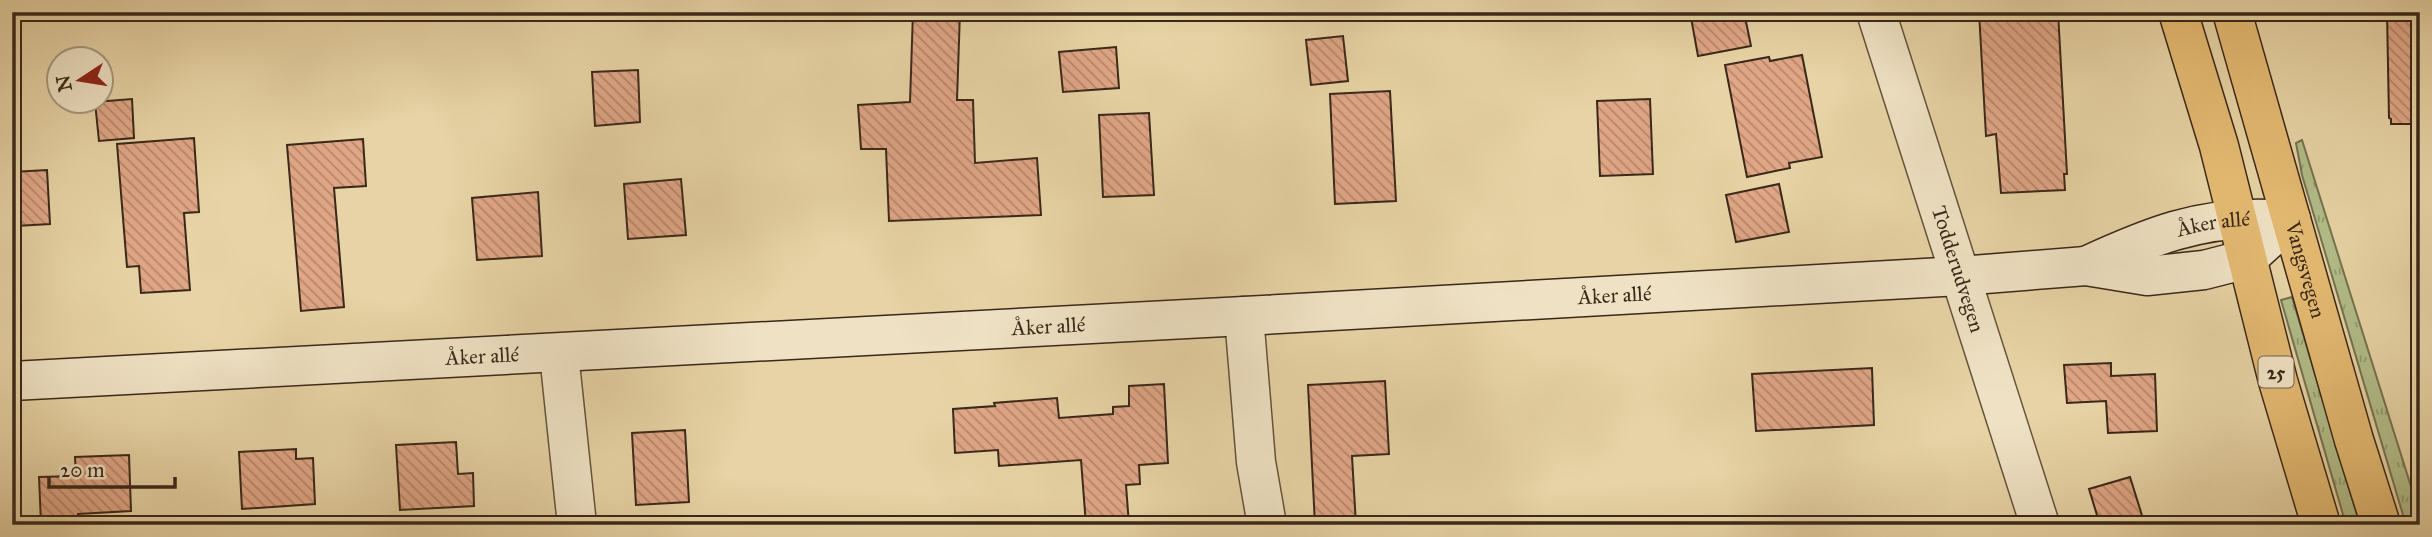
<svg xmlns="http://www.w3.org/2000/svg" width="2432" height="537" font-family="'IM FELL Great Primer',serif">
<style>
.grass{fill:url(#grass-tufts);stroke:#767251;stroke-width:2}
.building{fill:url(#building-back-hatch);stroke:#3a2819;stroke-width:2}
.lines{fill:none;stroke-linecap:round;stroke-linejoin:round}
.street-casing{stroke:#65533c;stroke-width:41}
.secondary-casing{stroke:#3a2819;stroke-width:41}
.highway-casing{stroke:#3a2819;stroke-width:41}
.street{stroke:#efe2c4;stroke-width:38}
.secondary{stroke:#efe2c4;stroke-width:38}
.highway{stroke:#e4ba72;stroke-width:38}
.labels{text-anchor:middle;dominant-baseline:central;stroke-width:5;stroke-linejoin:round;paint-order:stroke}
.shield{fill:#efe2c4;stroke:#70604c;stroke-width:2}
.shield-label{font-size:19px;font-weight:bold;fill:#3a2819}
.street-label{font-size:21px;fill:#3a2819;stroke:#efe2c4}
</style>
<defs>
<pattern id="grass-tufts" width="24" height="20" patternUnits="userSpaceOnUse" patternTransform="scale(1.75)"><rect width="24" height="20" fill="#b2bd89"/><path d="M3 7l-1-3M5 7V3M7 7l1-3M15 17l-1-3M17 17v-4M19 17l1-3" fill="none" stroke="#929a6f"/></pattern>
<pattern id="building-back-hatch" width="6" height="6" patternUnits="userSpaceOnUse" patternTransform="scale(1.75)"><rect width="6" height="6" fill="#e0a686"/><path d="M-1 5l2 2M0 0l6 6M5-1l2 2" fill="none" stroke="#b7876d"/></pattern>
</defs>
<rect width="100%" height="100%" fill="#e7d3a5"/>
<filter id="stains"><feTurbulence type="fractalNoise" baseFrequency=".00286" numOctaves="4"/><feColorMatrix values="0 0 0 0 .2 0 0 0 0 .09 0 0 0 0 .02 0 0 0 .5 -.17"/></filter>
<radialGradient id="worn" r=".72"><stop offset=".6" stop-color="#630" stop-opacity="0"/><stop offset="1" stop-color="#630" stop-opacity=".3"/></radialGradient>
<path class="grass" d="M2302 140 2420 515V525H2406L2302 175 2296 143Z
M2292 297 2360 525H2346L2281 300Z"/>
<path class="building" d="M913 12H960L957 100H973L975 163 1037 158 1041 215 889 221 886 149H861L858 105 910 102Z
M1690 12H1744L1751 46 1698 56Z
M1979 12H2058L2067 174H2064L2065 190 2001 193 1996 134 1986 136Z
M2387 12H2420V124H2391V119L2389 118Z
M1343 36 1348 81 1311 85 1306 40Z
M1116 47 1119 88 1063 92 1059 52Z
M1802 55 1822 157 1789 163 1790 168 1747 177 1725 65 1769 57 1770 61Z
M638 70 640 122 595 126 592 72Z
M1390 91 1396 201 1335 204 1330 94Z
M132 99 134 138 99 141 95 102Z
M1650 99 1653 174 1600 176 1597 101Z
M1149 113 1154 195 1103 197 1099 115Z
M194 138 199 212 184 213 190 290 141 293 139 266 127 267 117 144Z
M363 139 366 186 334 188 344 307 301 311 287 145Z
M47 170 50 224 16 226 14 207H12V172Z
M681 179 686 235 628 239 624 184Z
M1779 184 1789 232 1736 242 1726 195Z
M538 192 542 256 477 260 472 198Z
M2111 363V376L2155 374 2157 431 2108 433 2106 401 2067 403 2064 365Z
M1872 368 1874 425 1756 431 1752 374Z
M1385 381 1389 454 1352 456 1356 525H1315L1308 385Z
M1164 384 1168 463 1139 465 1140 484 1126 485 1129 525H1086L1081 460 999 466 998 450 955 453 953 409 995 406 994 403 1057 398 1059 418 1113 414V407L1129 406V386Z
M685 430 689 502 636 505 632 433Z
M456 442 458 474 473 473 474 506 400 510 396 445Z
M296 449V459L313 458 315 504 242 509 239 452Z
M129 455 131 511 78 514V522L41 523 39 477 76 476 75 457Z
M2130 477 2145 525H2100L2089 489Z"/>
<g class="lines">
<defs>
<g id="street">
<path id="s1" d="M1876 12 2040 525"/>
<path d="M1244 316 1256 462 1267 525"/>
<path d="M559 354 577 525"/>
</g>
<g id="secondary">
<path id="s2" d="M2086 266C2149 237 2200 216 2271 219"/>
<path id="s3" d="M12 381 1244 316 1960 276 2086 266 2147 276 2204 270 2247 259 2291 219"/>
</g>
<g id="highway">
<path d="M2178 12 2219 146 2278 381 2321 525"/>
<path id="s4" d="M2232 12 2354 440 2381 525"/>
</g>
</defs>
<use href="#street" class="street-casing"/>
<use href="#secondary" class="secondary-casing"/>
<use href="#highway" class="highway-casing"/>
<use href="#street" class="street"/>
<use href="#secondary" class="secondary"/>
<use href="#highway" class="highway"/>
</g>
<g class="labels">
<rect class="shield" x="2258.5" y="356.5" width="35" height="31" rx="5"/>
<g class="shield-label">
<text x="2276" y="372">25</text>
</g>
<g class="street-label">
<text stroke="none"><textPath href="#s2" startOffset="135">Åker allé</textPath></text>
<text stroke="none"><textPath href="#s1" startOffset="270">Todderudvegen</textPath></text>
<text stroke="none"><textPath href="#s4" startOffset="268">Vangsvegen</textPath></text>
<text stroke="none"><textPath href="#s3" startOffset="1605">Åker allé</textPath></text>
<text stroke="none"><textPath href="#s3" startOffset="1038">Åker allé</textPath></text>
<text stroke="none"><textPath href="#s3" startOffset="471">Åker allé</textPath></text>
</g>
</g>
<rect width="2432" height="537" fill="none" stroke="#e7d3a5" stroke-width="42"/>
<rect x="14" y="14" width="2404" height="509" fill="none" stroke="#3a2819" stroke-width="3.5"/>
<rect x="21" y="21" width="2390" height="495" fill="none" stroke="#3a2819" stroke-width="2"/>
<g transform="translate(80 80) rotate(258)"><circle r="33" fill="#efe2c4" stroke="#a79880" stroke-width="2"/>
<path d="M0-5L12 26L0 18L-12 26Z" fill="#8f2418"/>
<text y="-10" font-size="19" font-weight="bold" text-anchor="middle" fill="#3a2819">N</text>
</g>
<path d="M49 477v10h126v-10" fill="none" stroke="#3a2819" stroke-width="3.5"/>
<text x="60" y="477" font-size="21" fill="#3a2819" stroke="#efe2c4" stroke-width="5" paint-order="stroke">20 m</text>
<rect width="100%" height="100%" filter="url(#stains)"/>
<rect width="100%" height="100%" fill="url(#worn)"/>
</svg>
